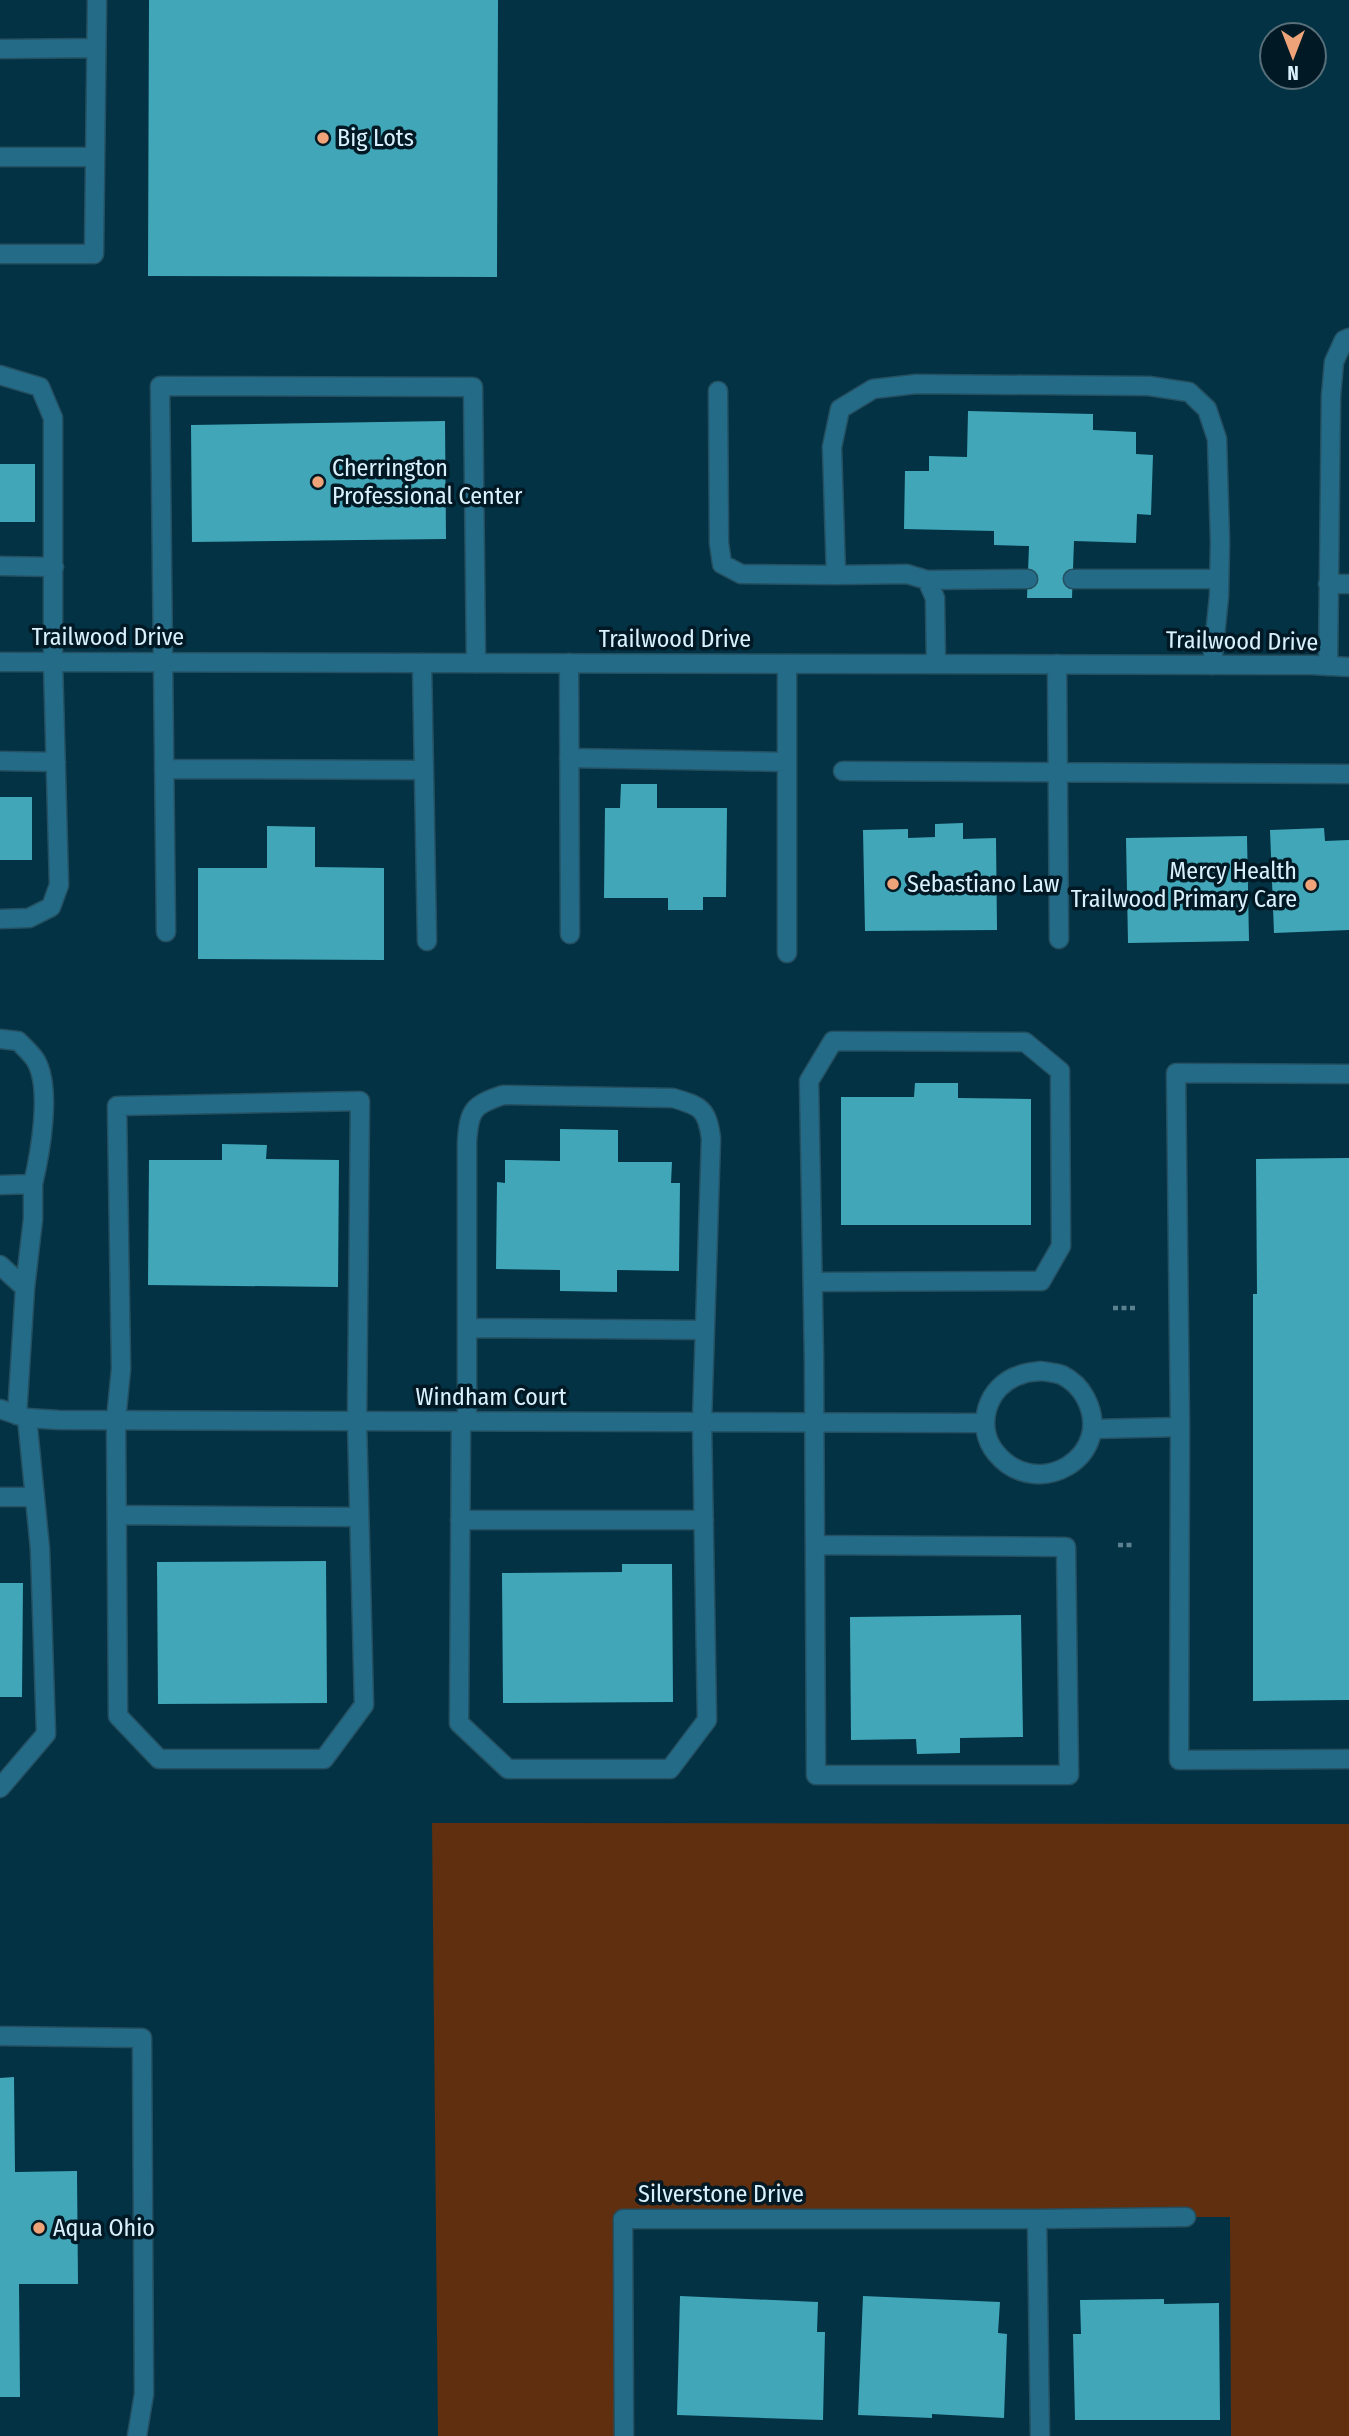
<svg xmlns="http://www.w3.org/2000/svg" width="1349" height="2436" font-family="'Fira Sans Condensed',sans-serif">
<style>
.green{fill:#5f2f0f}
.building{fill:#41a7b8}
.lines{fill:none;stroke-linecap:round;stroke-linejoin:round}
.lane-casing{stroke:#255061;stroke-width:21}
.street-casing{stroke:#255061;stroke-width:21}
.path{stroke:#5b8090;stroke-width:4.5;stroke-dasharray:5 3.5;stroke-linecap:butt}
.lane{stroke:#246b88;stroke-width:18}
.street{stroke:#246b88;stroke-width:18}
.poi-dot{fill:#efa378;stroke:#011924;stroke-width:2.5}
.labels{text-anchor:middle;dominant-baseline:central;stroke-width:7;stroke-linejoin:round;paint-order:stroke}
.poi-label{font-size:24px;fill:#daf0fc;stroke:#011924;text-anchor:start}
.street-label{font-size:24px;fill:#daf0fc;stroke:#011924}
</style>
<rect width="100%" height="100%" fill="#033244"/>
<path class="green" d="M432 1823 1349 1824V2436H1231L1230 2217H1186L623 2219 624 2436H438Z"/>
<path class="building" d="M149 0H498L497 277 148 276Z
M968 411 1093 414V430L1136 432V454L1153 455 1151 515 1137 514 1136 543 1074 541 1072 598H1027L1029 546 994 545V531L904 529 905 471H929V456L967 457Z
M445 421 446 539 192 542 191 425Z
M0 464H35V522H0Z
M621 784H657V808H727L726 897H703V910H668V898H604L605 808H620Z
M0 797H32V860H0Z
M963 823V839L996 838 997 930 865 931 863 830 908 829V838L935 837V824Z
M267 826 315 827V867L384 868V960L198 959V868H267Z
M1324 828 1325 841 1349 840V930L1274 933 1270 830Z
M1247 836 1249 941 1128 943 1126 838Z
M915 1083H958V1098L1031 1099V1225H841V1097H914Z
M560 1129 618 1130V1162H672L671 1183H680L679 1271 617 1270V1292L560 1291V1270L496 1269 497 1182 505 1183V1160L560 1161Z
M222 1144 267 1145 266 1159 339 1160 338 1287 148 1285 149 1160H222Z
M1349 1158V1700L1253 1701V1294H1257L1256 1159Z
M326 1561 327 1703 158 1704 157 1562Z
M622 1564H672L673 1702 503 1703 502 1573 622 1572Z
M0 1583H23L22 1697H0Z
M1021 1615 1023 1737 960 1738V1753L917 1754 916 1739 851 1740 850 1617Z
M14 2077 15 2172 77 2171 78 2284H19L20 2397H0V2078Z
M680 2296 818 2302 817 2332H825L823 2420 677 2415Z
M863 2296 1000 2302 998 2333 1007 2334 1004 2418 932 2414V2418L858 2415Z
M1164 2299V2304L1219 2303 1220 2420H1075L1073 2334H1081L1080 2300Z"/>
<g class="lines">
<defs>
<path id="lane" d="M0 49 96 48
M0 157H95
M0 254H94L97 0
M0 375 40 387 53 418V662L59 885 51 907 29 918 0 919
M718 391 719 543 722 564 741 574 836 575
M0 566 54 567
M1073 579H1219
M927 580 1028 579
M1328 584H1349
M422 663 427 941
M569 663 570 934
M936 664 935 598 927 580 907 574 836 575 832 447 840 409 873 389 916 384 1149 386 1189 392 1207 409 1217 439 1220 541 1219 596 1212 665
M1057 664 1059 939
M1328 666 1331 396 1334 362 1344 340 1349 338
M569 758 787 762
M0 761 56 762
M164 769 423 770
M843 771 1349 774
M166 932 160 386 473 387 476 663
M787 953V664
M0 1039 18 1041C24 1047 32 1054 36 1061 52 1089 40 1154 33 1184
M1349 1074 1176 1073 1180 1427 1179 1760 1349 1759
M360 1101 357 1421 364 1705 324 1759H159L118 1716 116 1420 121 1369 117 1106Z
M0 1185 33 1184V1219L25 1288
M0 1265 25 1288 17 1415
M813 1282 1041 1281 1061 1246 1060 1071 1025 1042 833 1041 809 1081 814 1359 816 1775H1069L1066 1547 815 1545
M467 1328 705 1330
M461 1422 459 1723 508 1769H670L707 1720 702 1422 711 1138C707 1109 701 1106 673 1098L503 1095C473 1105 469 1110 467 1142V1422
M1093 1429 1180 1427
M0 1497H35
M117 1515 359 1517
M460 1520H704
M0 1788 46 1734 40 1549 27 1418
M0 2036 142 2038 144 2394 137 2436
M1037 2219 1040 2436
M624 2436 623 2219H1037L1186 2217"/>
<path id="street" d="M0 662 1312 665 1349 667
M1041 1371C1047 1372 1056 1373 1062 1375 1072 1380 1080 1388 1085 1397 1117 1456 1037 1503 996 1453 974 1427 987 1385 1020 1375 1026 1372 1034 1372 1041 1371Z
M0 1409 27 1418 59 1420 983 1423"/>
</defs>
<use href="#lane" class="lane-casing"/>
<use href="#street" class="street-casing"/>
<path class="path" d="M1113 1308H1138
M1118 1545H1135"/>
<use href="#lane" class="lane"/>
<use href="#street" class="street"/>
</g>
<g class="poi-dot">
<circle cx="323" cy="138" r="7"/>
<circle cx="318" cy="482" r="7"/>
<circle cx="893" cy="884" r="7"/>
<circle cx="1311" cy="885" r="7"/>
<circle cx="39" cy="2228" r="7"/>
</g>
<g class="labels">
<g class="poi-label">
<text x="337" y="138">Big Lots</text>
<text x="332" y="468">Cherrington<tspan x="332" dy="28">Professional Center</tspan></text>
<text x="1297" y="871" text-anchor="end">Mercy Health<tspan x="1297" dy="28">Trailwood Primary Care</tspan></text>
<text x="907" y="884">Sebastiano Law</text>
<text x="53" y="2228">Aqua Ohio</text>
</g>
<g class="street-label">
<text x="108" y="637">Trailwood Drive</text>
<text x="675" y="639">Trailwood Drive</text>
<text transform="translate(1242 641) rotate(1)">Trailwood Drive</text>
<text x="491" y="1397">Windham Court</text>
<text x="721" y="2194">Silverstone Drive</text>
</g>
</g>
<g transform="translate(1293 56) rotate(180)"><circle r="33" fill="#011924" stroke="#586f7a" stroke-width="2"/>
<path d="M0-5L12 26L0 18L-12 26Z" fill="#efa378"/>
<text y="-10" font-size="19" font-weight="bold" text-anchor="middle" fill="#daf0fc">N</text>
</g>
</svg>
